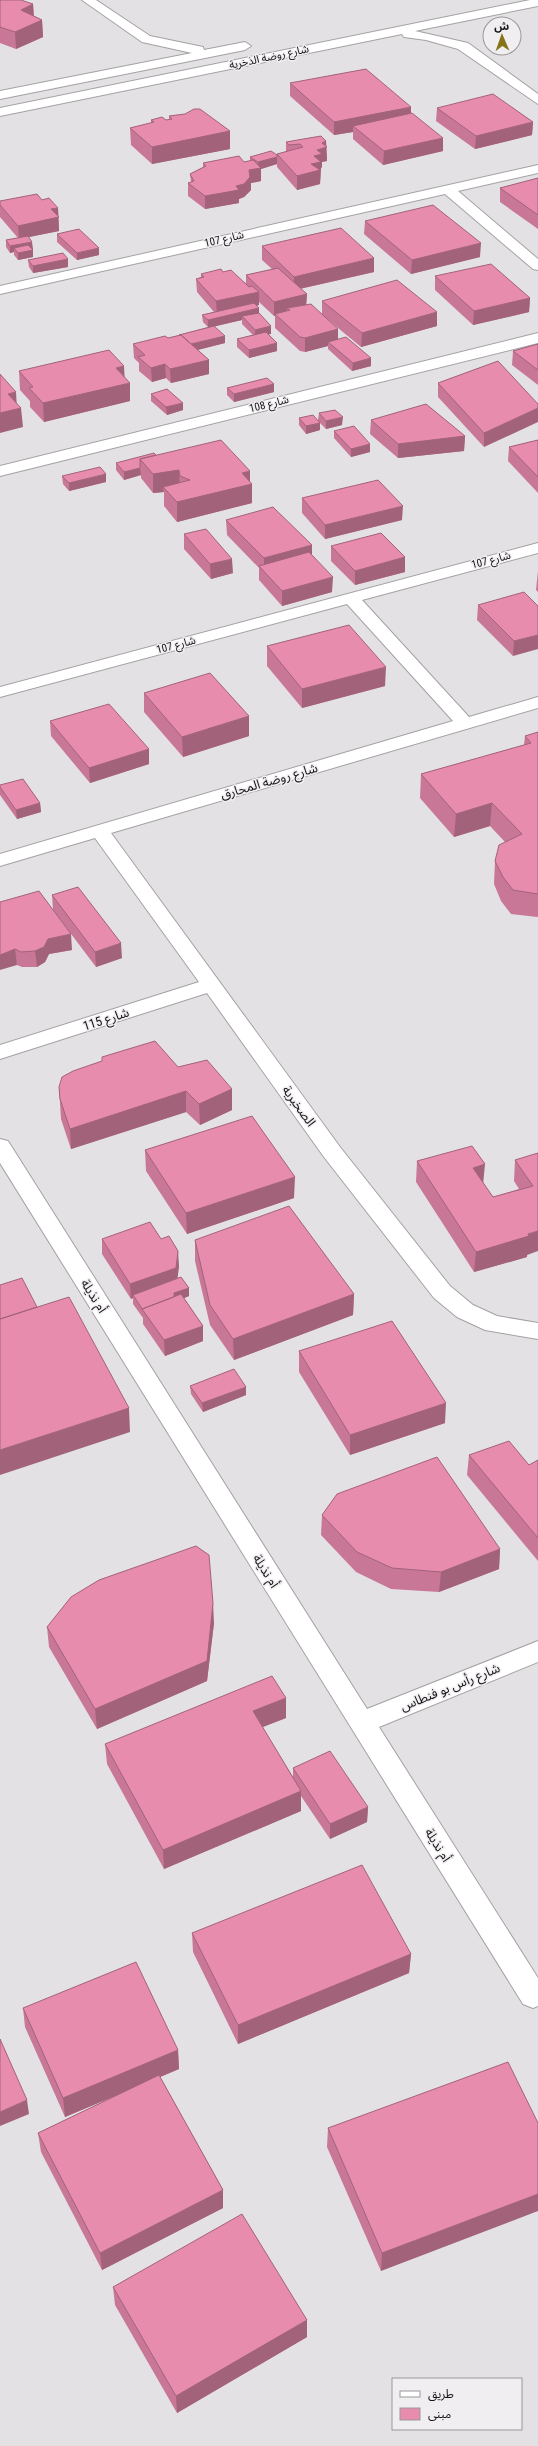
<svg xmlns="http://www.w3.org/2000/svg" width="538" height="2446" font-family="'Roboto Condensed','Noto Sans Arabic',sans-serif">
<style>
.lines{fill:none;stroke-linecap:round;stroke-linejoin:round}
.minor-casing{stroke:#a4a1a3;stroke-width:2}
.minor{fill:#fff;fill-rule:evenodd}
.wall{fill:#c87896}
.shaded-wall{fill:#a2627a}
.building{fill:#e88cae;stroke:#a2627a}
.labels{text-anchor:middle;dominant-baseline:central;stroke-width:3;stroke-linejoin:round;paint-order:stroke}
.far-street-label{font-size:11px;fill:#161516;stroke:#f1eef1}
.street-label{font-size:13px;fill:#161516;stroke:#f1eef1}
</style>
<rect width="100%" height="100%" fill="#e4e1e4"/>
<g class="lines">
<defs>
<path id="minor" d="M82 0H96L150 36 203 47 204 50 245 42 251 46 245 50 0 99V91L192 53 142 42Z
M530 0H538V6L415 31 468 43 538 94V104L458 49 426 40 404 37 402 34 0 116V108Z
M538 165V173L458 191 538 259V270L533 269 445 194 0 294V286Z
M538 333V343L0 476V466Z
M538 543V553L362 600 469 717 538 697V708L111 833 340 1147 450 1286 473 1305 497 1316 538 1323V1339L485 1330 457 1317 434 1298 324 1157 207 993 0 1059V1045L199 982 95 838 0 866V854L453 721 347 604 0 697V687Z
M0 1139 8 1141 367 1709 538 1641V1662L379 1727 538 1978V2006L533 2008 523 2004 0 1163Z"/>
</defs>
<use href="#minor" class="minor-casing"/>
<use href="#minor" class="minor"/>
</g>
<path class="wall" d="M0 0 33 4 34 16 42 20 43 37 16 49 0 43Z
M290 83 411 113 443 151 383 165 353 139V132L334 135 290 96Z
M437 108 533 122 532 135 475 149 436 121Z
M185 114 230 131V149L152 164 131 145 130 128 151 123V120H169V116Z
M326 141 327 161 322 162V167L321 168 320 184 297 190 277 167V164L261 169V181L251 183V190L244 197 239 199V203L205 209 188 196V183L191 182 190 174 203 167V163L244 162 250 161V157L277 155V154L286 152V142Z
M538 178V229L500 202V188Z
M42 200 58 208 59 231 29 237 32 249 33 257 18 260 14 255V252L10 253 6 247V240L18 238 0 217V201Z
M365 221 480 257 411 274 364 234Z
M57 234 99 255 77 260 57 242Z
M262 246 374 272 300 289 307 294 306 305 322 314V301L437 326 361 347 326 318 338 339 371 358V366L352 371 328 349V346L305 352 300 351 275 328V316H274L259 302V305L256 306 259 313 271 334H268L277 343V351L249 358 237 347V339L253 335 242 324V320L215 326 225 343 198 350 209 360V374L171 383 166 378 152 382 139 371V363L134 358 133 344 168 338 208 327 203 322 202 315 214 312 197 292 196 279 201 277V274L223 272 246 283V275L272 269 262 260Z
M68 259V267L33 273 29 267 28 260Z
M435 276 530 298 529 312 473 325 435 290Z
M538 344V385L512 365 513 351Z
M498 361 484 447 438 397V383Z
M19 371 125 377 130 401 44 422 30 407V401L20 390Z
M274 384V392L234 402 227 395V388Z
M151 394 183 410 167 415 151 401Z
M319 413 342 425 326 429 320 423V430L306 434 299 425V418L318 420Z
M371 420 465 436 464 451 398 458 370 434Z
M334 431 370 452 351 457 334 438Z
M538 440V493L508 461 509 447Z
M156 455 250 482 252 484V503L177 522 164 506V492L153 493 141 478V475L124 480 116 470V463Z
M62 476 106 482 69 491 63 484Z
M302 498 402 520 325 539 302 513Z
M226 520 312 555 332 592 282 606 259 580V568L227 535Z
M184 534 233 573 211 579 184 549Z
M331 546 405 572 355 585 331 561Z
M538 571V592L536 590Z
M478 605 538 606 513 656 477 620Z
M267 646 385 686 302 708 267 666Z
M144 693 249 736 183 757 144 712Z
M50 721 149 749V764L90 783 51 736Z
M538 732V917H537L511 914 501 901 494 884 495 861 505 842 490 826 454 837 420 798 421 774 524 745 525 736Z
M0 785 40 803 41 812 17 819 0 795Z
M52 895 122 958 96 967 53 910Z
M0 902 72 950 49 954 45 962 37 967H22L17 965Z
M178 1067 232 1089V1110L200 1125 186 1112 71 1149 61 1119 59 1087Z
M145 1150 294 1198 187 1234 146 1171Z
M538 1153 527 1257 474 1272 416 1182 417 1161 483 1183 493 1197 519 1189 514 1181 515 1160Z
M102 1239H161L179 1266 177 1278 189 1288V1296L184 1298 203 1326V1341L165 1356 143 1324V1318L133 1304V1298L131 1299 102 1254Z
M195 1240 354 1294 353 1315 234 1360 210 1325 195 1261Z
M299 1351 445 1423 350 1455 299 1372Z
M190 1386 246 1395 203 1412 191 1394Z
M469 1455 529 1465 538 1460V1561L467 1475Z
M322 1515 500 1549 499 1569 439 1592 391 1589 356 1572 321 1535Z
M214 1623 207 1681 97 1729 49 1647 47 1627Z
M286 1718 262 1727 293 1777V1768L368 1807 367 1822 330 1839 301 1796V1811L164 1869 107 1764 105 1744Z
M192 1933 411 1954 409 1973 238 2044 193 1952Z
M23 2008 178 2050 179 2069 160 2077 223 2190V2208L102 2270 41 2152 38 2133 122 2093 65 2117 25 2027Z
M538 2123 381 2271 327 2147 328 2128Z
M113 2287 307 2337 177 2413 115 2305Z"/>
<path class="shaded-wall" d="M33 4 34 21 21 10Z
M42 20 43 37 16 49 15 32Z
M411 107V120L353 126V132L334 135V122Z
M533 122 532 135 475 149 476 136Z
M230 131V149L152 164V147Z
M443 138V151L383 165 384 151Z
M326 141 327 161 322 162V167L321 168 320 184 297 190V176L314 156 317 150 322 143Z
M277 157V164L261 169V181L251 183V190L244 197 239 199V203L205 209V196L236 186 249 170 258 168V162Z
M58 208 59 231 19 239 18 226 51 209Z
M32 242 33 249 14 248V252L10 253V246Z
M481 243 480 257 411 274 412 260Z
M99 248V255L77 260V253Z
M33 250V257L18 260V253Z
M374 258V272L294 290V277Z
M68 259V267L33 273V266Z
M259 292V305L217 315 216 301Z
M307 294 306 308 290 310 287 308V313L275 314V316H274V302Z
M530 298 529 312 473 325 474 311Z
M259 308V316H242V320L208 328V320Z
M437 312V326L361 347 362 333Z
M271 326V334L255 337V330Z
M338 329V343L328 342V346L305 352V338Z
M225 336V343L189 352V345Z
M277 343V351L249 358V350Z
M371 358V366L352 371 353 363Z
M209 360V374L171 383 170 369Z
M165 364 166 378 152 382 151 368Z
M124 366 125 384 130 383V401L44 422 43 403 116 368Z
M274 384V392L234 402V394Z
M16 392 17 409 21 408 23 427 0 433V413L8 394Z
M183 403V410L167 415 166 407Z
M538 408V422L484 447V433Z
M343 417 342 425 326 429V421Z
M320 423V430L306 434V426Z
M465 436 464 451 398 458V444Z
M370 444V452L351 457V449Z
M140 468 141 475 124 480V472Z
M179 470 180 489 163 487 164 492 153 493V474Z
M250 471V484H252V503L177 522V502L242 473Z
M106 474V482L69 491V483Z
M403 506 402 520 325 539V525Z
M312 545V559L264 571V558Z
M405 557V572L355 585V571Z
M232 559 233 573 211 579 210 564Z
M333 577 332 592 282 606V591Z
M538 635V649L513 656 514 641Z
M386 667 385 686 302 708V689Z
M249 716V736L183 757 182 737Z
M149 749V764L90 783 89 768Z
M40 803 41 812 17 819 16 810Z
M492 803 490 826 454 837 456 814Z
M71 934 72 950 49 954 45 962 37 967 35 951 48 939Z
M121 943 122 958 96 967 95 952Z
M15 949 17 965 0 970V955Z
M232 1089V1110L200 1125 199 1104Z
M186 1091V1112L71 1149 70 1129Z
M485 1164 483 1185 473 1168Z
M295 1177 294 1198 187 1234 186 1213Z
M538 1231V1251L527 1255V1257L474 1272 476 1252Z
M178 1251 179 1266 177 1283 133 1295V1298L131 1299 130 1284Z
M189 1288V1296L175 1302 174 1293Z
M354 1294 353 1315 234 1360 233 1339Z
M203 1326V1341L165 1356 164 1340Z
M246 1387V1395L203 1412 202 1403Z
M446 1403 445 1423 350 1455V1435Z
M129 1408 130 1432 0 1475V1450Z
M500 1549 499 1569 439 1592 441 1572Z
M213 1603 214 1623 207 1681 97 1729 95 1709Z
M286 1698V1718L253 1731V1711Z
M301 1791V1811L164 1869 163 1850Z
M368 1807 367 1822 330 1839V1824Z
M411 1954 409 1973 238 2044V2025Z
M178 2050 179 2069 65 2117 63 2098Z
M27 2100 29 2114 0 2126V2112Z
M223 2190V2208L102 2270 100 2253Z
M538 2194V2211L381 2271 382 2253Z
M307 2320V2337L177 2413 176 2396Z"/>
<path class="building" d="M0 0H21L33 4 21 10 42 20 15 32 0 27Z
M366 69 411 107 334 122 290 83Z
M493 94 533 122 476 136 437 108Z
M194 109H200L230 131 152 147 130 128 154 122 151 120 162 117 166 120 172 119 169 116 185 114Z
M412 113 443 138 384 151 353 126Z
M321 136 326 141 322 143 327 147 317 150 322 154 314 156 321 162 311 164 320 170 297 176 277 154 303 147 300 144 289 145 286 142Z
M271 151 277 155V157L258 162 250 157Z
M239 156 244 162 253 160 261 168 249 170 250 177 244 184 236 186 239 190 205 196 188 183 194 181 190 174 206 166 203 163Z
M538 178V215L500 188Z
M37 194 42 200 49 198 58 208 51 209 59 217 18 226 0 205V201Z
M433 205 481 243 412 260 365 221Z
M341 228 374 258 294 277 262 246Z
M79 229 99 248 77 253 57 234Z
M28 236 32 242 10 246 6 240Z
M28 245 33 250 18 253 14 248Z
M63 253 68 259 33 266 28 260Z
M491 264 530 298 474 311 435 276Z
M278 268 307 294 274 302 246 275Z
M221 269 223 272 231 270 249 287 252 286 259 292 216 301 196 279 204 277 201 274Z
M397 280 437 312 362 333 322 301Z
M254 303 259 308 208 320 202 315Z
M311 304 338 329 305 338 300 337 275 314 290 310 287 308Z
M259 313 271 326 255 330 242 316Z
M214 326 225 336 191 344 181 335H179Z
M266 332 277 343 249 350 237 339Z
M181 335 209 360 170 369 165 364 151 368 138 357 145 355 133 344 165 336 168 338Z
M346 337 371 358 353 363 328 342Z
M538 344V370L513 351Z
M109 350 124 366 116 368 130 383 43 403 29 388 33 387 19 371Z
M498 361 538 404V408L484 433 438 383Z
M0 374 16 392 8 394 21 408 0 413Z
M267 378 274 384 234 394 227 388Z
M167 389 183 403 166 407 151 394Z
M426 404 465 436 398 444 371 420Z
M335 410 343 417 326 421 319 413Z
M313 415 320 423 306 426 299 418Z
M354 426 370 444 351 449 334 431Z
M221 440 250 471 242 473 252 484 177 502 163 487 190 480 180 476 179 470 153 474 140 459Z
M538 440V477L509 447Z
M154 453 156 455 140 459V468L124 472 116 463Z
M100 467 106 474 69 483 62 476Z
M378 480 403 506 325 525 302 498Z
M273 507 312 545 264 558 226 520Z
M206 529 232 559 210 564 184 534Z
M381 533 405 557 355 571 331 546Z
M309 552 333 577 282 591 259 566Z
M524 592 538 606V635L514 641 478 605Z
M349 625 386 667 302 689 267 646Z
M210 673 249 716 182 737 144 693Z
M109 704 149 749 89 768 50 721Z
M538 732V894L513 890 503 877 495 861 499 845 522 834 492 803 456 814 421 774 531 743 525 736Z
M23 779 40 803 16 810 0 787V785Z
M78 887 121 943 95 952 52 895Z
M39 891 71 934 48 939 44 947 35 951 21 952 15 949 0 955V902Z
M155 1041 178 1067 207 1060 232 1089 199 1104 186 1091 70 1129 60 1099 59 1087 62 1077 73 1071 102 1061V1057Z
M252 1116 295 1177 186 1213 145 1150Z
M472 1146 485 1164 473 1168 493 1197 533 1186 515 1160 538 1153V1231L528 1234 529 1236 476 1252 417 1161Z
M289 1206 354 1294 233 1339 210 1305 195 1240Z
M150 1222 161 1239 169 1236 178 1251 176 1268 130 1284 102 1239Z
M181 1277 189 1288 174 1293V1297L142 1309 143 1310 133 1295Z
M22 1278 37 1307 0 1319V1285Z
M181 1294 203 1326 164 1340 142 1309Z
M69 1297 129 1408 0 1450V1319Z
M392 1321 446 1403 350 1435 299 1351Z
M234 1369 246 1387 202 1403 190 1386Z
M509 1441 529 1465 538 1460V1538L469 1455Z
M437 1457 500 1549 441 1572 392 1568 357 1552 322 1515 337 1494Z
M196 1546 209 1555 213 1603 207 1661 95 1709 47 1627 71 1597 99 1580Z
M272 1676 286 1698 253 1711 301 1791 163 1850 105 1744Z
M330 1751 368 1807 330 1824 293 1768Z
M362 1865 411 1954 238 2025 192 1933Z
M136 1962 178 2050 63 2098 23 2008Z
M0 2039 27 2100 0 2112Z
M508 2062 538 2123V2194L382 2253 328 2128Z
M159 2075 223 2190 100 2253 38 2133Z
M242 2214 307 2320 176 2396 113 2287Z"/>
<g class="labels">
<g class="far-street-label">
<text transform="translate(269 57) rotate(-12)">شارع روضة الذخرية</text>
<text transform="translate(224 239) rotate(-13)">شارع 107</text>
<text transform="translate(269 404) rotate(-14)">شارع 108</text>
<text transform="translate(491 560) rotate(-15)">شارع 107</text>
<text transform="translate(176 645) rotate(-15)">شارع 107</text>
</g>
<g class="street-label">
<text transform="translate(269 781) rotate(-16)">شارع روضة المحارق</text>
<text transform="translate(106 1019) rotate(-18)">شارع 115</text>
<text transform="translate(299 1106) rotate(54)">الصخبرية</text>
<text transform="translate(94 1296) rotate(58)">أم نذيلة</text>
<text transform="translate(266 1571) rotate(58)">أم نذيلة</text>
<text transform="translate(450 1687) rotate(-22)">شارع رأس بو فنطاس</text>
<text transform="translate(438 1845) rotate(58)">أم نذيلة</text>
</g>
</g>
<rect x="392" y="2378" width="130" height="52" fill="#f1eef1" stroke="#999799"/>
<rect x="400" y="2391" width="20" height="6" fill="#ffffff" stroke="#999799"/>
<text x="428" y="2398" font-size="12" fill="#161516">طريق</text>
<rect x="400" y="2408" width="20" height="12" fill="#e88cae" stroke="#999799"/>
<text x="428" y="2418" font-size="12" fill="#161516">مبنى</text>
<g transform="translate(502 36) rotate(358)"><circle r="19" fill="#f1eef1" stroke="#999799"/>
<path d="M0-3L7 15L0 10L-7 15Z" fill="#877417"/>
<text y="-6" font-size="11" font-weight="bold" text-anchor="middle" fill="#161516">ش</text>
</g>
</svg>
